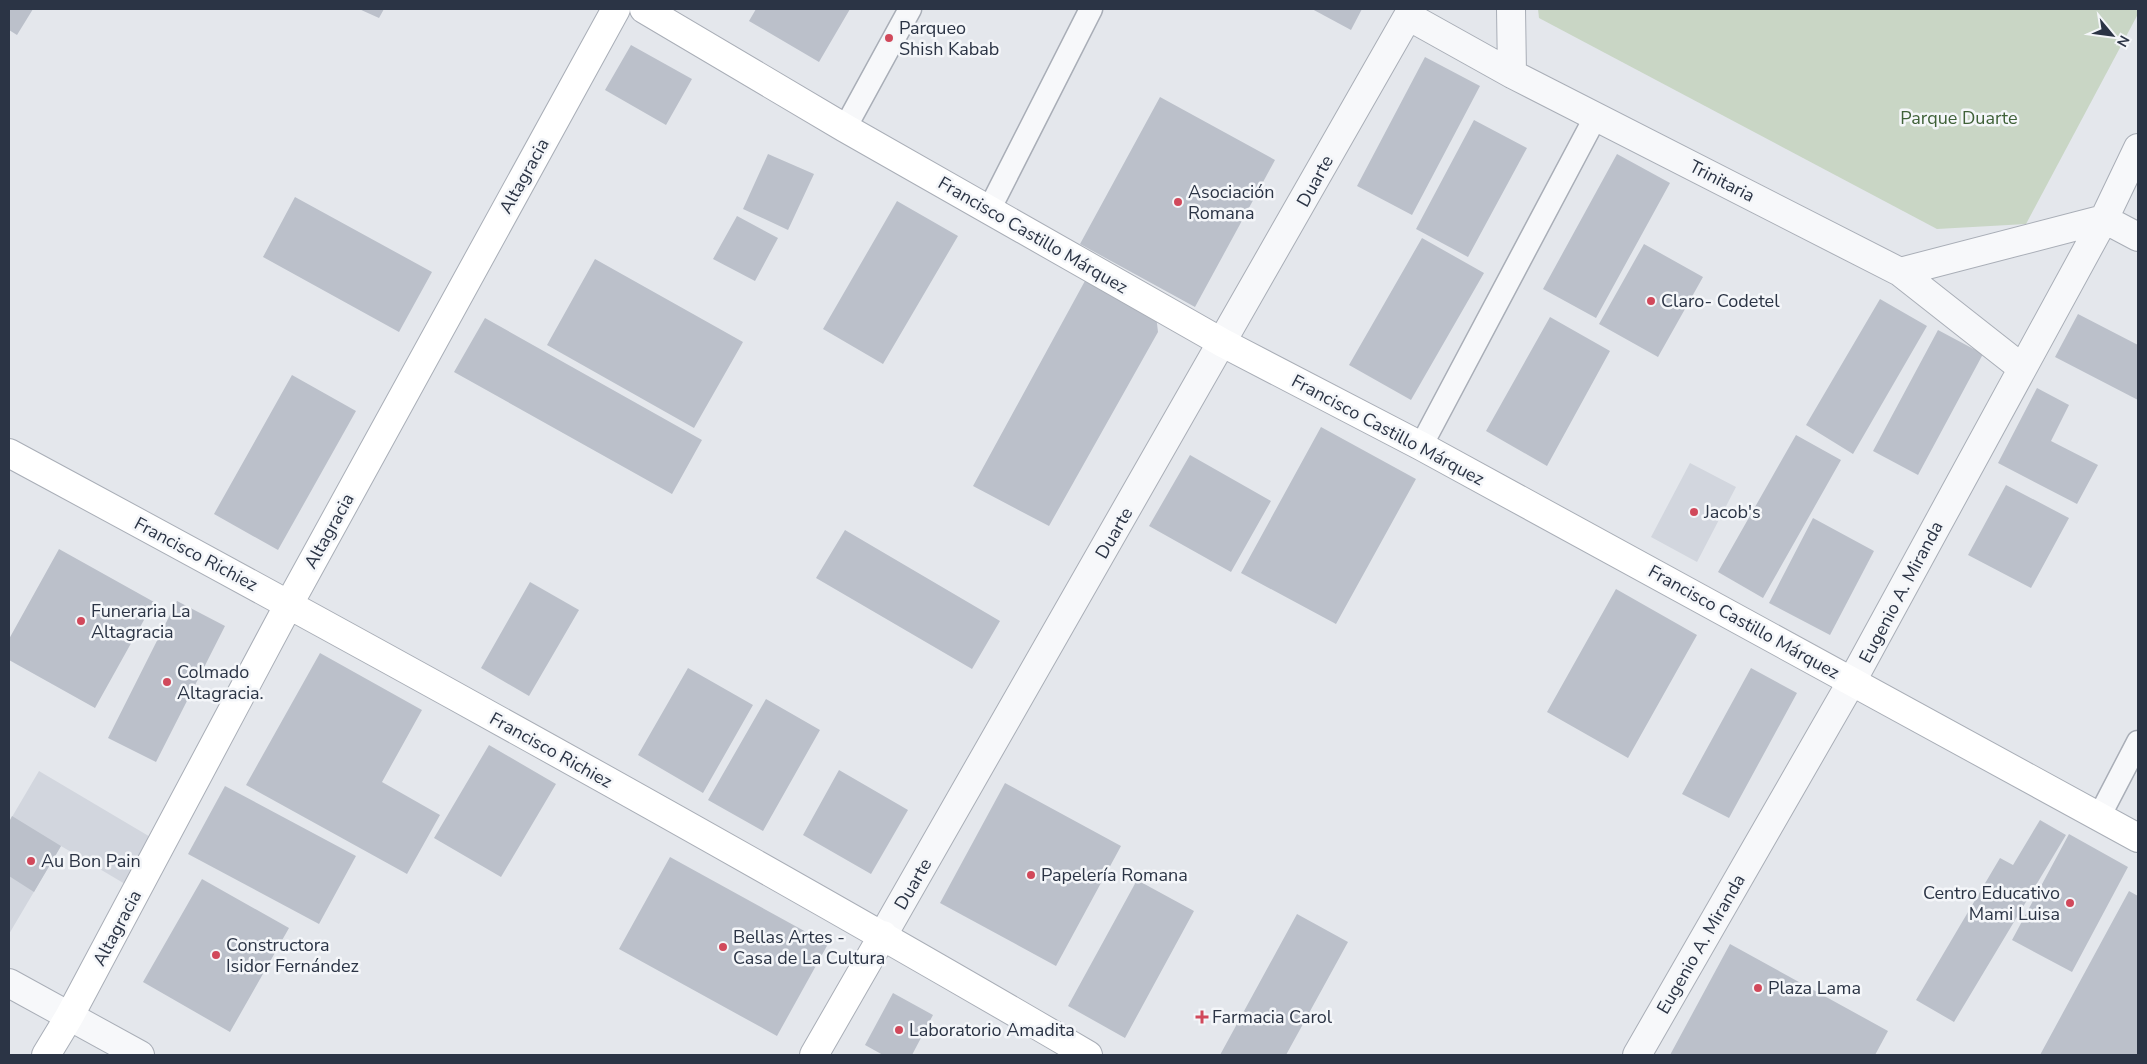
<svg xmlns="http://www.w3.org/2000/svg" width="2147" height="1064" font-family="'Nunito Sans',sans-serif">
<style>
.built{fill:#d2d6de}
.green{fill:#c9d6c5}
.building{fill:#bbc0ca}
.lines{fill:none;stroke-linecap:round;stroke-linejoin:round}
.lane-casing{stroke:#a9aeb7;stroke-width:25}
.street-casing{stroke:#a9aeb7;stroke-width:30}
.secondary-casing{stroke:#a9aeb7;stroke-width:30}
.lane{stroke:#f7f8fa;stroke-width:22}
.street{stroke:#f7f8fa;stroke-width:28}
.secondary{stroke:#fff;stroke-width:28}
.poi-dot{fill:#d1495b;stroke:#f4f6f9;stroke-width:2}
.labels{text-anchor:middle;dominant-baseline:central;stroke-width:5;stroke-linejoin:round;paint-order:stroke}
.poi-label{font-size:18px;fill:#2b3445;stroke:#f4f6f9;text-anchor:start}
.park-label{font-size:18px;fill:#3f6138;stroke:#f4f6f9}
.street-label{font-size:18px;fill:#2b3445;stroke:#f4f6f9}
</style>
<rect width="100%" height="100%" fill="#e4e7ec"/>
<path class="built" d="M1690 463 1736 487 1697 562 1651 537Z
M39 771 152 838 125 884 61 846 9 934V822Z"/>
<path class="green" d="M1538 9H2138V14L2026 224 1937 229 1539 18Z"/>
<path class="building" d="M9 9H33L17 35 9 30Z
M359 9H384L379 18Z
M756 9H850L819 62 749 21Z
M1312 9H1362L1351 30Z
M631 45 692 79 666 125 605 90Z
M1425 57 1480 86 1412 215 1357 186Z
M1160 97 1275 160 1195 307 1080 244Z
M1474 120 1527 148 1468 257 1416 229Z
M768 154 814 174 788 230 743 209Z
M1617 154 1670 183 1596 318 1543 289Z
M295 197 432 272 399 332 263 257Z
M897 201 958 236 883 364 823 329Z
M737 216 778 238 755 281 713 259Z
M1422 238 1484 273 1411 400 1349 365Z
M1644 244 1703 277 1658 357 1599 324Z
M595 259 743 342 694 428 547 345Z
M1086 279 1156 315 1158 332 1049 526 973 486Z
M1880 299 1927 326 1853 454 1806 425Z
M2078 314 2138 345V400L2055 357Z
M1550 317 1610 351 1547 466 1486 431Z
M485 318 702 440 672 494 454 372Z
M1938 330 1983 354 1918 475 1873 451Z
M292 375 356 411 278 550 214 514Z
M2037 388 2069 405 2051 441 2098 465 2077 504 1998 463Z
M1321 427 1416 479 1336 624 1241 573Z
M1796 435 1841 460 1763 598 1718 572Z
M1190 455 1271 501 1231 572 1149 526Z
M2006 485 2069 518 2031 588 1968 555Z
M1813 518 1874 551 1830 635 1769 603Z
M845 530 1000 621 972 669 816 578Z
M59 549 154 602 95 708 9 660V639Z
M530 582 579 610 529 696 481 668Z
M1616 589 1697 635 1628 758 1547 712Z
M177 601 225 626 156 762 108 738Z
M320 653 422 710 382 782 440 815 407 874 246 785Z
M688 668 753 705 703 793 638 755Z
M1751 668 1797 693 1729 818 1682 794Z
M766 699 820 730 763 831 708 800Z
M489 745 556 784 501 877 434 838Z
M839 770 908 810 871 874 803 835Z
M1005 783 1121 846 1056 966 940 903Z
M225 786 356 856 319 924 188 854Z
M12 816 61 846 34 892 9 876V822Z
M2040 820 2066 835 1954 1022 1916 1000 2000 858 2013 865Z
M2069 834 2128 867 2072 972 2012 940Z
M670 857 828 944 777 1036 619 949Z
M202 879 289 928 230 1032 143 982Z
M1137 880 1194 911 1125 1038 1068 1006Z
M2129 891 2138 896V1055H2040Z
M1297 914 1348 942 1286 1055H1220Z
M1730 944 1888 1031 1875 1055H1670Z
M893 993 933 1015 912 1055H883L865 1045Z"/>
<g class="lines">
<defs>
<path id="lane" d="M845 128 910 9
M989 210 1091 9
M1421 446 1596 116
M2099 817 2138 742"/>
<path id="street" d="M1511 9 1512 74
M1408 16 1512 74 1900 272 2022 368
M1900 272 2104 219 2138 237
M883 935 1412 9
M9 983 140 1055
M1637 1055 1852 681 2104 219 2138 148"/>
<path id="secondary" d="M644 9 845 128 1223 343 1421 446 2138 838
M9 453C371 648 733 847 1088 1055
M46 1055 69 1017 289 604 616 9
M814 1055 883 935"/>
</defs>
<use href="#lane" class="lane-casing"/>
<use href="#street" class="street-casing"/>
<use href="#secondary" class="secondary-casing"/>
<use href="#lane" class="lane"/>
<use href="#street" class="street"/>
<use href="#secondary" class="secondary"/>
</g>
<g class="poi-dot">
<circle cx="889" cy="38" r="5"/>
<circle cx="1178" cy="202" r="5"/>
<circle cx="1651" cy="301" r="5"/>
<circle cx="1694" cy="512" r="5"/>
<circle cx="81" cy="621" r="5"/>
<circle cx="167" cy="682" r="5"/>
<circle cx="31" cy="861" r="5"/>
<circle cx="1031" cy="875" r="5"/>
<circle cx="2070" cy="903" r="5"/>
<circle cx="723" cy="947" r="5"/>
<circle cx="216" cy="955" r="5"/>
<circle cx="1758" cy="988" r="5"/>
<path d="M1199.5 1009.5h5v5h5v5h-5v5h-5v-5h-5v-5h5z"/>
<circle cx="899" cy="1030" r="5"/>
</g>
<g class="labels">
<g class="poi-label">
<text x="899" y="28">Parqueo<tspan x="899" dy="21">Shish Kabab</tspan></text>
<text x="1188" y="192">Asociación<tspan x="1188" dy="21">Romana</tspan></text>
<text x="1661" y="301">Claro- Codetel</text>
<text x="1704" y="512">Jacob's</text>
<text x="91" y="611">Funeraria La<tspan x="91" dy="21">Altagracia</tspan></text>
<text x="177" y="672">Colmado<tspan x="177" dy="21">Altagracia.</tspan></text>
<text x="41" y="861">Au Bon Pain</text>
<text x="1041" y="875">Papelería Romana</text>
<text x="2060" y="893" text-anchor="end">Centro Educativo<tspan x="2060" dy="21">Mami Luisa</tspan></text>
<text x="733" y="937">Bellas Artes -<tspan x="733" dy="21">Casa de La Cultura</tspan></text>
<text x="226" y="945">Constructora<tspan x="226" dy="21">Isidor Fernández</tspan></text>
<text x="1768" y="988">Plaza Lama</text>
<text x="1212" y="1017">Farmacia Carol</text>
<text x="909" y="1030">Laboratorio Amadita</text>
</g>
<g class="park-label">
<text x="1959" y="118">Parque Duarte</text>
</g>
<g class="street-label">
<text transform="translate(524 176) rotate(-61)">Altagracia</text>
<text transform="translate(1315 181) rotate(-61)">Duarte</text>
<text transform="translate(1722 181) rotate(27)">Trinitaria</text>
<text transform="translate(1033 235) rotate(30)">Francisco Castillo Márquez</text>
<text transform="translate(1388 430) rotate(28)">Francisco Castillo Márquez</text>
<text transform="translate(329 531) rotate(-61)">Altagracia</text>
<text transform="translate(1114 533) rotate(-60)">Duarte</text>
<text transform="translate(196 554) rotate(28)">Francisco Richiez</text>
<text transform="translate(1901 592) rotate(-62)">Eugenio A. Miranda</text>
<text transform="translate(1744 622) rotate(29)">Francisco Castillo Márquez</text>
<text transform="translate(551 750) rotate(29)">Francisco Richiez</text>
<text transform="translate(913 884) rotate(-60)">Duarte</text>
<text transform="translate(117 928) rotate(-62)">Altagracia</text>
<text transform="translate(1701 944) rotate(-60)">Eugenio A. Miranda</text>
</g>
</g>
<rect width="2147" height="1064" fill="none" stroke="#2b3445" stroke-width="20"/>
<g transform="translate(2112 35) rotate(119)" stroke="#f4f6f9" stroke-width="4" paint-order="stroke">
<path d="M0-4L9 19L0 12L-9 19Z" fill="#2b3445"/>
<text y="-8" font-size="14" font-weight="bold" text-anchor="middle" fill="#2b3445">N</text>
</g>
</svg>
